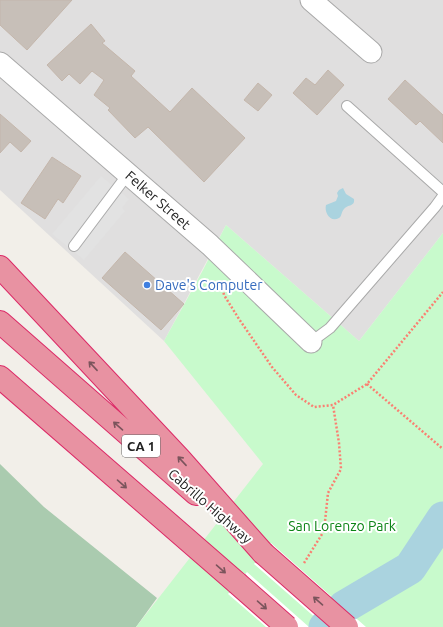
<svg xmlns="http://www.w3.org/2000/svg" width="443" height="627" font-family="Ubuntu,sans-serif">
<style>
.residential{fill:#e0dfdf}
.cemetery{fill:#aacbaf}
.park{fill:#c8facc}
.parking{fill:#e2e2e2}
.water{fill:#aad3df}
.pier{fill:#fff}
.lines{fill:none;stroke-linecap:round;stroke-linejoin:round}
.river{stroke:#aad3df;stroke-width:33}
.building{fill:#c7bfb8;stroke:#c4b6ab}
.lane-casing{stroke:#a9a9a9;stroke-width:12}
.street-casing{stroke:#a9a9a9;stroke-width:23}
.highway-casing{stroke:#dc2a67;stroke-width:24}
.path{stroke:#fa8072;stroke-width:2.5;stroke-dasharray:2 2;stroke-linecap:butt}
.lane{stroke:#fff;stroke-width:10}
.street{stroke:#fff;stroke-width:21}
.highway{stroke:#e892a2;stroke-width:22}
.highway-bridge-casing{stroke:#dc2a67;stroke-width:24;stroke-linecap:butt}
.highway-bridge{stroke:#e892a2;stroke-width:22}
.oneway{stroke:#7b545c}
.shop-dot{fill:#3f7fe0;stroke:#fff;stroke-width:1.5}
.labels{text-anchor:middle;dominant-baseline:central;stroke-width:4;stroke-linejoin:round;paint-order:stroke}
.shield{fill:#fff;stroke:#646464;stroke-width:1}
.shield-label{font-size:13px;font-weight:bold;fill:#222}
.street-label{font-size:14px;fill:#222;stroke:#fff}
.shop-label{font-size:14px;fill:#366cbe;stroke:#fff;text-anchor:start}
.park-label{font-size:14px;fill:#0c8416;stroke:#fff}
</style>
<rect width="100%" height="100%" fill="#f2efe9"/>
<path class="residential" d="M0 0H443V233L359 341 226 225 164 341 0 190Z"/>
<path class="cemetery" d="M0 464 44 507 157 598 136 627H0Z"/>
<path class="park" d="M226 225 359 341 443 233V627H136L263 464 164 341 203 270Z"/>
<path class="parking" d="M101 176 129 199 122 208 125 211 84 260 52 234Z"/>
<path class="water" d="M343 188 346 194 354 199C355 207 348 204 344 209 341 212 342 216 339 218 330 223 324 212 326 205L336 201 338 196 337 193 339 190Z"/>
<path class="pier" d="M271 543 366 627H326L254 564Z
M247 572 309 627H266L228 594Z"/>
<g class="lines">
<path class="river" d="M325 627 344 607 410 568 443 518"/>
</g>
<path class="building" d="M0 0H72L27 50 0 25Z
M91 24 105 41 102 43 135 71 131 76 170 112 192 88 245 138 204 182 148 127 135 138 108 110 110 108 94 95 104 80 92 71 80 84 69 74 62 81 47 65Z
M328 70 344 85 317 115 293 93 306 78 315 85Z
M405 80 443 115V143L420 121 416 125 388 99Z
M258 83 272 95 258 111 244 100Z
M0 114 31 141 21 152 10 142 0 153Z
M52 157 81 176 63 203 58 199 45 219 21 203Z
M125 252 184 304 161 330 102 278Z"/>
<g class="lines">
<defs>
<path id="lane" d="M347 106 443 192
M74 246 128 174
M311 342 330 328 435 207 443 196"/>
<path id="street" d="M311 0 371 52
M0 63 210 245 311 342"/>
<path id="highway" d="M0 267 180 459 263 553
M0 322 196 494
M0 377 237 583"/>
</defs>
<use href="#lane" class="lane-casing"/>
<use href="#street" class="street-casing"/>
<use href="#highway" class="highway-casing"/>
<path class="path" d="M222 285 224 295 239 319 272 367 296 395 314 407 333 405 367 384 443 292
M367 384 443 449
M304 563 324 531 328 493 341 469 339 443 333 405"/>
<use href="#lane" class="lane"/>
<use href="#street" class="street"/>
<use href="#highway" class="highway"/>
<defs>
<path id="highway-bridge" d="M263 553 347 627
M237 583 287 627"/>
</defs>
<use href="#highway-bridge" class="highway-bridge-casing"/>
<use href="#highway-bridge" class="highway-bridge"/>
</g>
<defs><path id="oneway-shaft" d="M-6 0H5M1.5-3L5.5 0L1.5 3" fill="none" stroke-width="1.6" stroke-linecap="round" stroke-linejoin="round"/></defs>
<g class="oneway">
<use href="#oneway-shaft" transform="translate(93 366) rotate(-133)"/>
<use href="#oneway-shaft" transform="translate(118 426) rotate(-139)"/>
<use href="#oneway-shaft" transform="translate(182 461) rotate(-133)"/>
<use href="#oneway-shaft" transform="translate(122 484) rotate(41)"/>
<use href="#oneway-shaft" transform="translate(221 569) rotate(41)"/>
<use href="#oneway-shaft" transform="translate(318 601) rotate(-139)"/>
<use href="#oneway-shaft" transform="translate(262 605) rotate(41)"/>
</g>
<circle class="shop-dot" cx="147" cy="285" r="4"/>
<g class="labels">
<rect class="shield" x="122" y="435" width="38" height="22" rx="3"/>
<g class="shield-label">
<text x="141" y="446">CA 1</text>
</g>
<g class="street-label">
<text transform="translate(158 200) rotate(41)">Felker Street</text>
<text transform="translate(210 506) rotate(41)">Cabrillo Highway</text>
</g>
<g class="shop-label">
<text x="155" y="285">Dave's Computer</text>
</g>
<g class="park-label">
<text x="342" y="526">San Lorenzo Park</text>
</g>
</g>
</svg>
